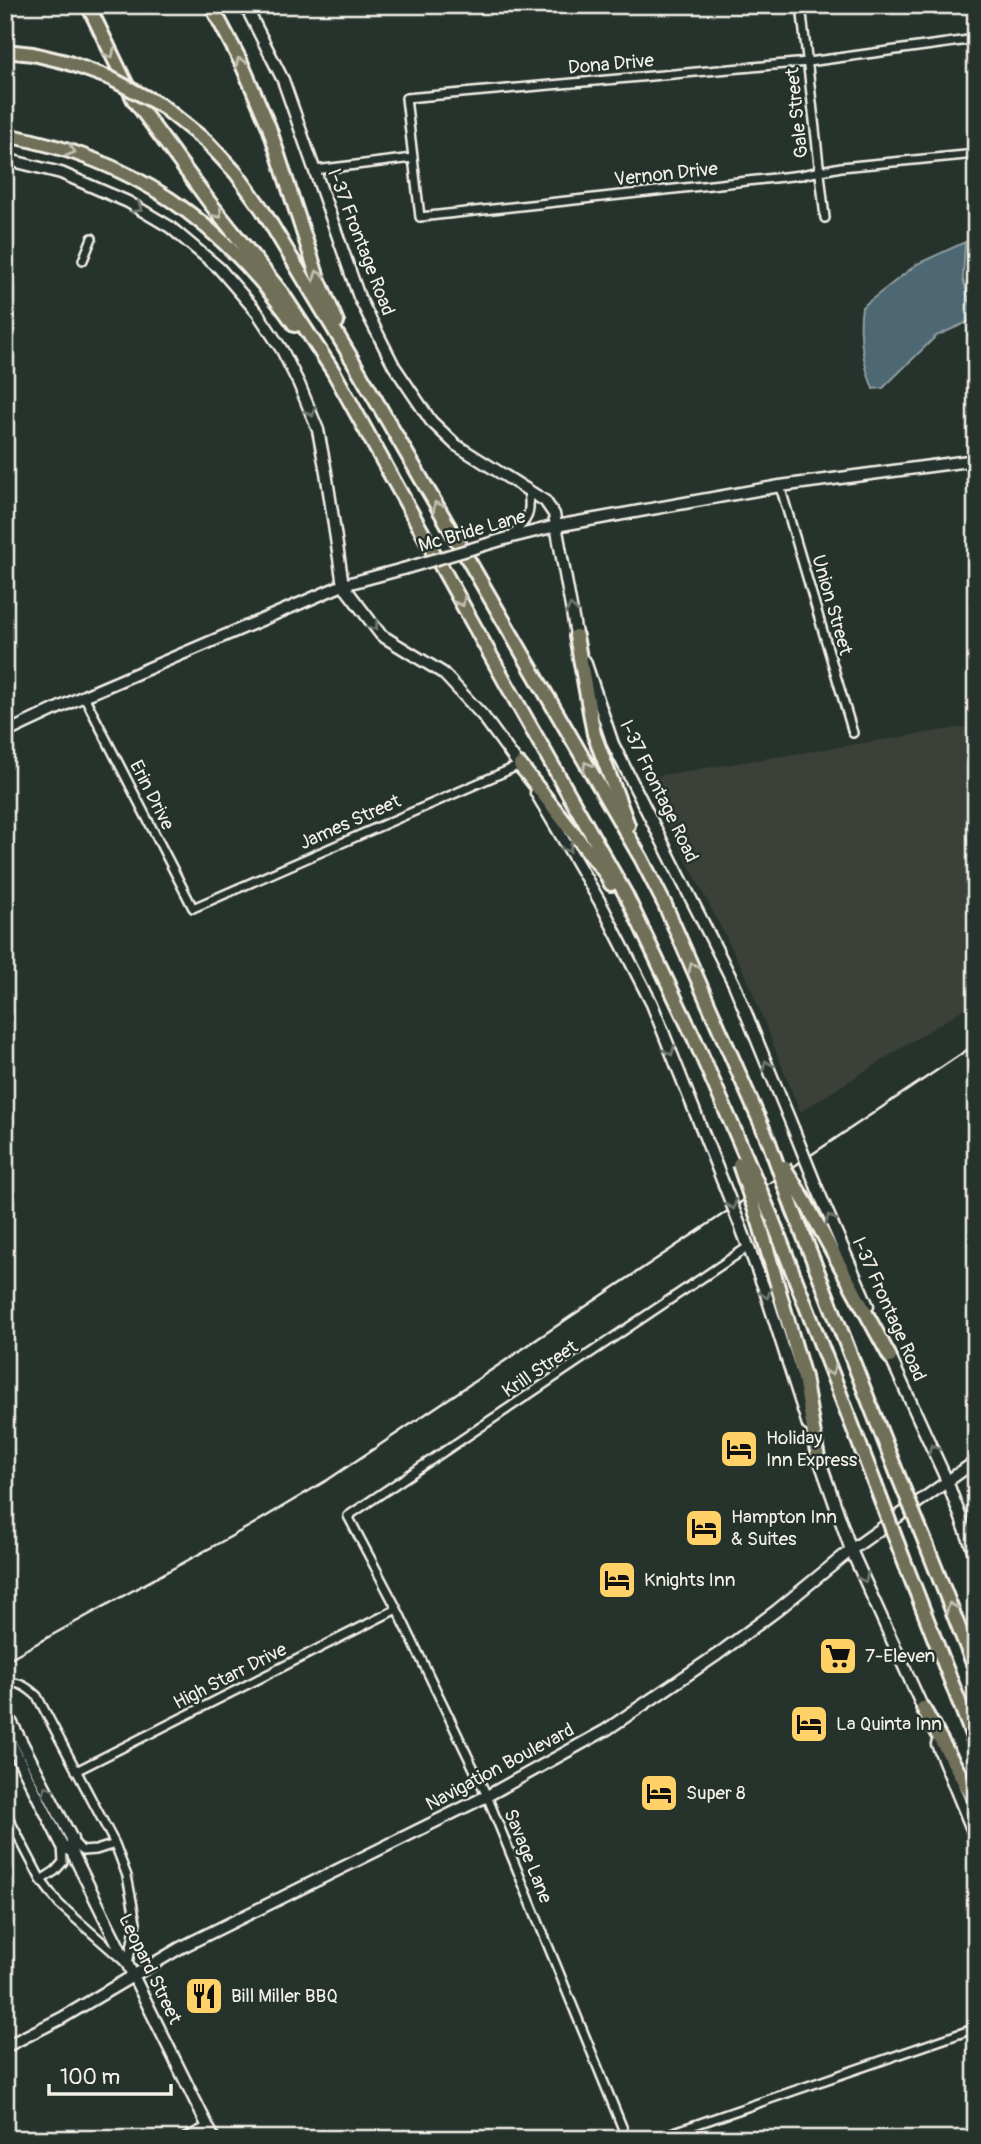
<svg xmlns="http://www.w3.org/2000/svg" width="981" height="2144" font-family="Pangolin,sans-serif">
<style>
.built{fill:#3a4039}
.water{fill:#4d6772;stroke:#909ea1;stroke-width:2}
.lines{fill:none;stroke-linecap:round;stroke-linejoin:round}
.street-casing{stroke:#f4f1e8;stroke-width:12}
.secondary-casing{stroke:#f4f1e8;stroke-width:15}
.highway-casing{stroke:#f4f1e8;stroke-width:18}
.street{stroke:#26332d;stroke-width:7}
.secondary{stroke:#26332d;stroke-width:10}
.highway{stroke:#706f59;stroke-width:12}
.rail{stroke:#f4f1e8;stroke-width:2.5}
.secondary-bridge-casing{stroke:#f4f1e8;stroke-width:15;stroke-linecap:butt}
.highway-bridge-casing{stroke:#f4f1e8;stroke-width:18;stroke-linecap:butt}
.secondary-bridge{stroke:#26332d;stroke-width:10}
.highway-bridge{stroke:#706f59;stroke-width:12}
.oneway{stroke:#bfbdaf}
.oneway2{stroke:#6e766e}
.labels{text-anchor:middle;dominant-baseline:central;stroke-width:5;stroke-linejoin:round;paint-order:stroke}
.street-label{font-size:19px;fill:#f4f1e8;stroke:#26332d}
.poi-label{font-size:19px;fill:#f4f1e8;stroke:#26332d;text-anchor:start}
</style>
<rect width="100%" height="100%" fill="#26332d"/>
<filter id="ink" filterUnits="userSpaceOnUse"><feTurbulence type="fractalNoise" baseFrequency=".0143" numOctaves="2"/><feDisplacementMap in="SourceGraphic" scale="14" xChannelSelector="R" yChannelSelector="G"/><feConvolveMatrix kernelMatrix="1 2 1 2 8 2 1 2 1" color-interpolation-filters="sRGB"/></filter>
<g filter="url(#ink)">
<path class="built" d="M976 725V1001L800 1112 746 976 644 778Z"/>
<path class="water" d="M965 242 963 279 972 310 970 321 936 336 883 388 873 389C863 363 858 335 862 307L917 264Z"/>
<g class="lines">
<defs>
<path id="street" d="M801 5 825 218
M976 39 808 62 406 98 420 217 801 175 841 167 976 154
M315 170 413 158
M83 260 92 238
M780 486 853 733
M509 537C527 520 532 517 528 490
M84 696 193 908 520 765
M5 1685C17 1679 28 1688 37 1696L115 1844 127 1876 136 1922 128 1964
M76 1771 397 1609
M5 1811 41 1880 59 1904 125 1962
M72 1840 82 1851 96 1850 115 1844
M41 1880 55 1871 63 1862 62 1845
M627 2139 487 1796 397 1609 348 1516 748 1247
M654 2139 976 2028"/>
<path id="secondary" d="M245 5 283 80 359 297 394 366 431 421 456 445 545 501 554 514 577 640
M5 159 61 173 128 202 170 227 219 268 257 312 282 350 299 384 318 430 326 472 343 585 381 635 443 673 483 716 523 771
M508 538 556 526 780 486 976 460
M585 661 613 744 734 984 793 1128
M5 733 84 696 343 585 403 569
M536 793 600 902 652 1004 722 1180
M817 1188 868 1306
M742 1230 765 1291 808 1425
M888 1352 947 1481 976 1558
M817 1453 851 1550 925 1713
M5 1710 72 1839V1852L214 2139
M5 1732 62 1845 72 1852
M937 1744 976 1839
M5 2047 62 2018 180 1948 487 1796 606 1730 718 1654 776 1611 851 1550 976 1461
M186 2139 208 2128"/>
<path id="highway" d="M88 5 134 100 210 203 282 293 333 371 507 685 626 895 695 1040 746 1157
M211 5 241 62 269 127 318 278 337 322
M5 51 33 54 66 62
M5 135C133 158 220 220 295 325
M207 142 236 173 262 209 353 361 641 858 665 905 769 1142
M576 636 594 734 628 825
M520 765 605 873 611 884
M806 1203 890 1357
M793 1209 897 1473
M771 1216 875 1484
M760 1225 804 1377 818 1458
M926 1544 976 1671
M903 1558 976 1745
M923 1708 976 1803"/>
</defs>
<use href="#street" class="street-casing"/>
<use href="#secondary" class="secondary-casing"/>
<use href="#highway" class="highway-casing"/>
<use href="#street" class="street"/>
<use href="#secondary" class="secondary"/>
<use href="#highway" class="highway"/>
<path class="rail" d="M5 1661 250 1526 329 1479 976 1044"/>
<defs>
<path id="secondary-bridge" d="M403 569 508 538
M793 1128 817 1188
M722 1180 742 1230"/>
<path id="highway-bridge" d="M66 62 110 78 162 106 207 142
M769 1142 793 1209
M746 1157 771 1216
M739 1164 760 1225
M784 1167 806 1203
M897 1473 926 1544
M875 1484 903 1558"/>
</defs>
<use href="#secondary-bridge" class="secondary-bridge-casing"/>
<use href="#highway-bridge" class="highway-bridge-casing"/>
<use href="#secondary-bridge" class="secondary-bridge"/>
<use href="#highway-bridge" class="highway-bridge"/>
</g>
<defs><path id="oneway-chevron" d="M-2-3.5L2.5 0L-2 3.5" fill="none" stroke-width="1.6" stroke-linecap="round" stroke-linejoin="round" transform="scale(1.75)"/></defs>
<g class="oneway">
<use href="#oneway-chevron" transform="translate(110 54) rotate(64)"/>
<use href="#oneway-chevron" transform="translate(240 62) rotate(-116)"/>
<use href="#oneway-chevron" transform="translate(71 151) rotate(17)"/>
<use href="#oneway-chevron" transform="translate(218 214) rotate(51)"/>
<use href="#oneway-chevron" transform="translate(318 275) rotate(-110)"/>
<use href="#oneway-chevron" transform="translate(437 506) rotate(-120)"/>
<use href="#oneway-chevron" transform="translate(461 602) rotate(61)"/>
<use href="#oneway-chevron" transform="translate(587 766) rotate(-120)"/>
<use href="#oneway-chevron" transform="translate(693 967) rotate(-114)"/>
<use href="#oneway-chevron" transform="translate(831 1371) rotate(69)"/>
<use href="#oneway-chevron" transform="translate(951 1607) rotate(-112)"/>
</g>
<g class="oneway2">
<use href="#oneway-chevron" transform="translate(138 208) rotate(31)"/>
<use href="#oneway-chevron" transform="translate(311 412) rotate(68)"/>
<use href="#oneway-chevron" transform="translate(571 609) rotate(-100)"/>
<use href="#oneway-chevron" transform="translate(374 626) rotate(53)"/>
<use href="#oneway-chevron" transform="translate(568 848) rotate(60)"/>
<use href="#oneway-chevron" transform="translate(670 1051) rotate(68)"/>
<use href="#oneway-chevron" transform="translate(767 1065) rotate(-112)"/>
<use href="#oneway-chevron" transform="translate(732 1205) rotate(68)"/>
<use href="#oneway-chevron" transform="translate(830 1219) rotate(-114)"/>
<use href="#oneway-chevron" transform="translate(766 1294) rotate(71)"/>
<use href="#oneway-chevron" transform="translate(933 1449) rotate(-115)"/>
<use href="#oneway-chevron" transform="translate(864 1578) rotate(65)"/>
<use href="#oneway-chevron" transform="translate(47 1790) rotate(-117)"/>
</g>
</g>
<defs>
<symbol id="hotel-square" viewBox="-11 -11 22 22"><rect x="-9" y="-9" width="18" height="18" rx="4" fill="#ffd166" stroke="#26332d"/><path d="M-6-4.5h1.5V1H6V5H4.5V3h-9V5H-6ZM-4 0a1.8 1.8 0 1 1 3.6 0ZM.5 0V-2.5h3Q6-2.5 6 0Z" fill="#111"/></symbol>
<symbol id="supermarket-square" viewBox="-11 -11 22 22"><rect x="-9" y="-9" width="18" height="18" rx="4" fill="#ffd166" stroke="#26332d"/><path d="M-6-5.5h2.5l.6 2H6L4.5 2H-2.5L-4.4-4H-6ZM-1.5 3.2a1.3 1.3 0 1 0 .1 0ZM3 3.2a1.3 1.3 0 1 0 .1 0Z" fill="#111"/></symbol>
<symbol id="restaurant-square" viewBox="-11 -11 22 22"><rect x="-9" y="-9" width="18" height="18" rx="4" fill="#ffd166" stroke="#26332d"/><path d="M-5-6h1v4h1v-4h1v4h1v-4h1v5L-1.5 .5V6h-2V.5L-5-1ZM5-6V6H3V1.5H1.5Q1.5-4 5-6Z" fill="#111"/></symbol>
</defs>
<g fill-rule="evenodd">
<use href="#hotel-square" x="717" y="1427" width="44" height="44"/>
<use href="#hotel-square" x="682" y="1506" width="44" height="44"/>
<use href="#hotel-square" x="595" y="1558" width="44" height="44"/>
<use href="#supermarket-square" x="816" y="1634" width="44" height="44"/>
<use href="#hotel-square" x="787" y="1702" width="44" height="44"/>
<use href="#hotel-square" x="637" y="1771" width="44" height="44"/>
<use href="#restaurant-square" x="182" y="1974" width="44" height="44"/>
</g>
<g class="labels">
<g class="street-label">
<text transform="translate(611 64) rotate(-5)">Dona Drive</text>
<text transform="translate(797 113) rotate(-96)">Gale Street</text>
<text transform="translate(666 174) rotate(-6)">Vernon Drive</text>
<text transform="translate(361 242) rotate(69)">I-37 Frontage Road</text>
<text transform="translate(472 531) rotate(-16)">Mc Bride Lane</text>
<text transform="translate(832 605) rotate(74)">Union Street</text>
<text transform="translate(659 791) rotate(64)">I-37 Frontage Road</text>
<text transform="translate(152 795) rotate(63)">Erin Drive</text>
<text transform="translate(350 822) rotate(-24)">James Street</text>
<text transform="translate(889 1309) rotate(66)">I-37 Frontage Road</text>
<text transform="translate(540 1369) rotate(-34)">Krill Street</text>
<text transform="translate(230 1676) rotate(-27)">High Starr Drive</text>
<text transform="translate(500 1767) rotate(-28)">Navigation Boulevard</text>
<text transform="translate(528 1856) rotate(68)">Savage Lane</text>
<text transform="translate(150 1969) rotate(64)">Leopard Street</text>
</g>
<g class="poi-label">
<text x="766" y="1438">Holiday<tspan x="766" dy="22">Inn Express</tspan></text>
<text x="731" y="1517">Hampton Inn<tspan x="731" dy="22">&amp; Suites</tspan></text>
<text x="644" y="1580">Knights Inn</text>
<text x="865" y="1656">7-Eleven</text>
<text x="836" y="1724">La Quinta Inn</text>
<text x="686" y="1793">Super 8</text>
<text x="231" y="1996">Bill Miller BBQ</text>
</g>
</g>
<rect width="981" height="2144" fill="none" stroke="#26332d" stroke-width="28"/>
<rect x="14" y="14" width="953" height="2116" fill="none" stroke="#f4f1e8" stroke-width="2.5" filter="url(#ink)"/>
<path d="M49 2084v10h122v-10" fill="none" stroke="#f4f1e8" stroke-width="3.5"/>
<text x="60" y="2084" font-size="21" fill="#f4f1e8" stroke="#26332d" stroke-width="5" paint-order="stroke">100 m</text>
</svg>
